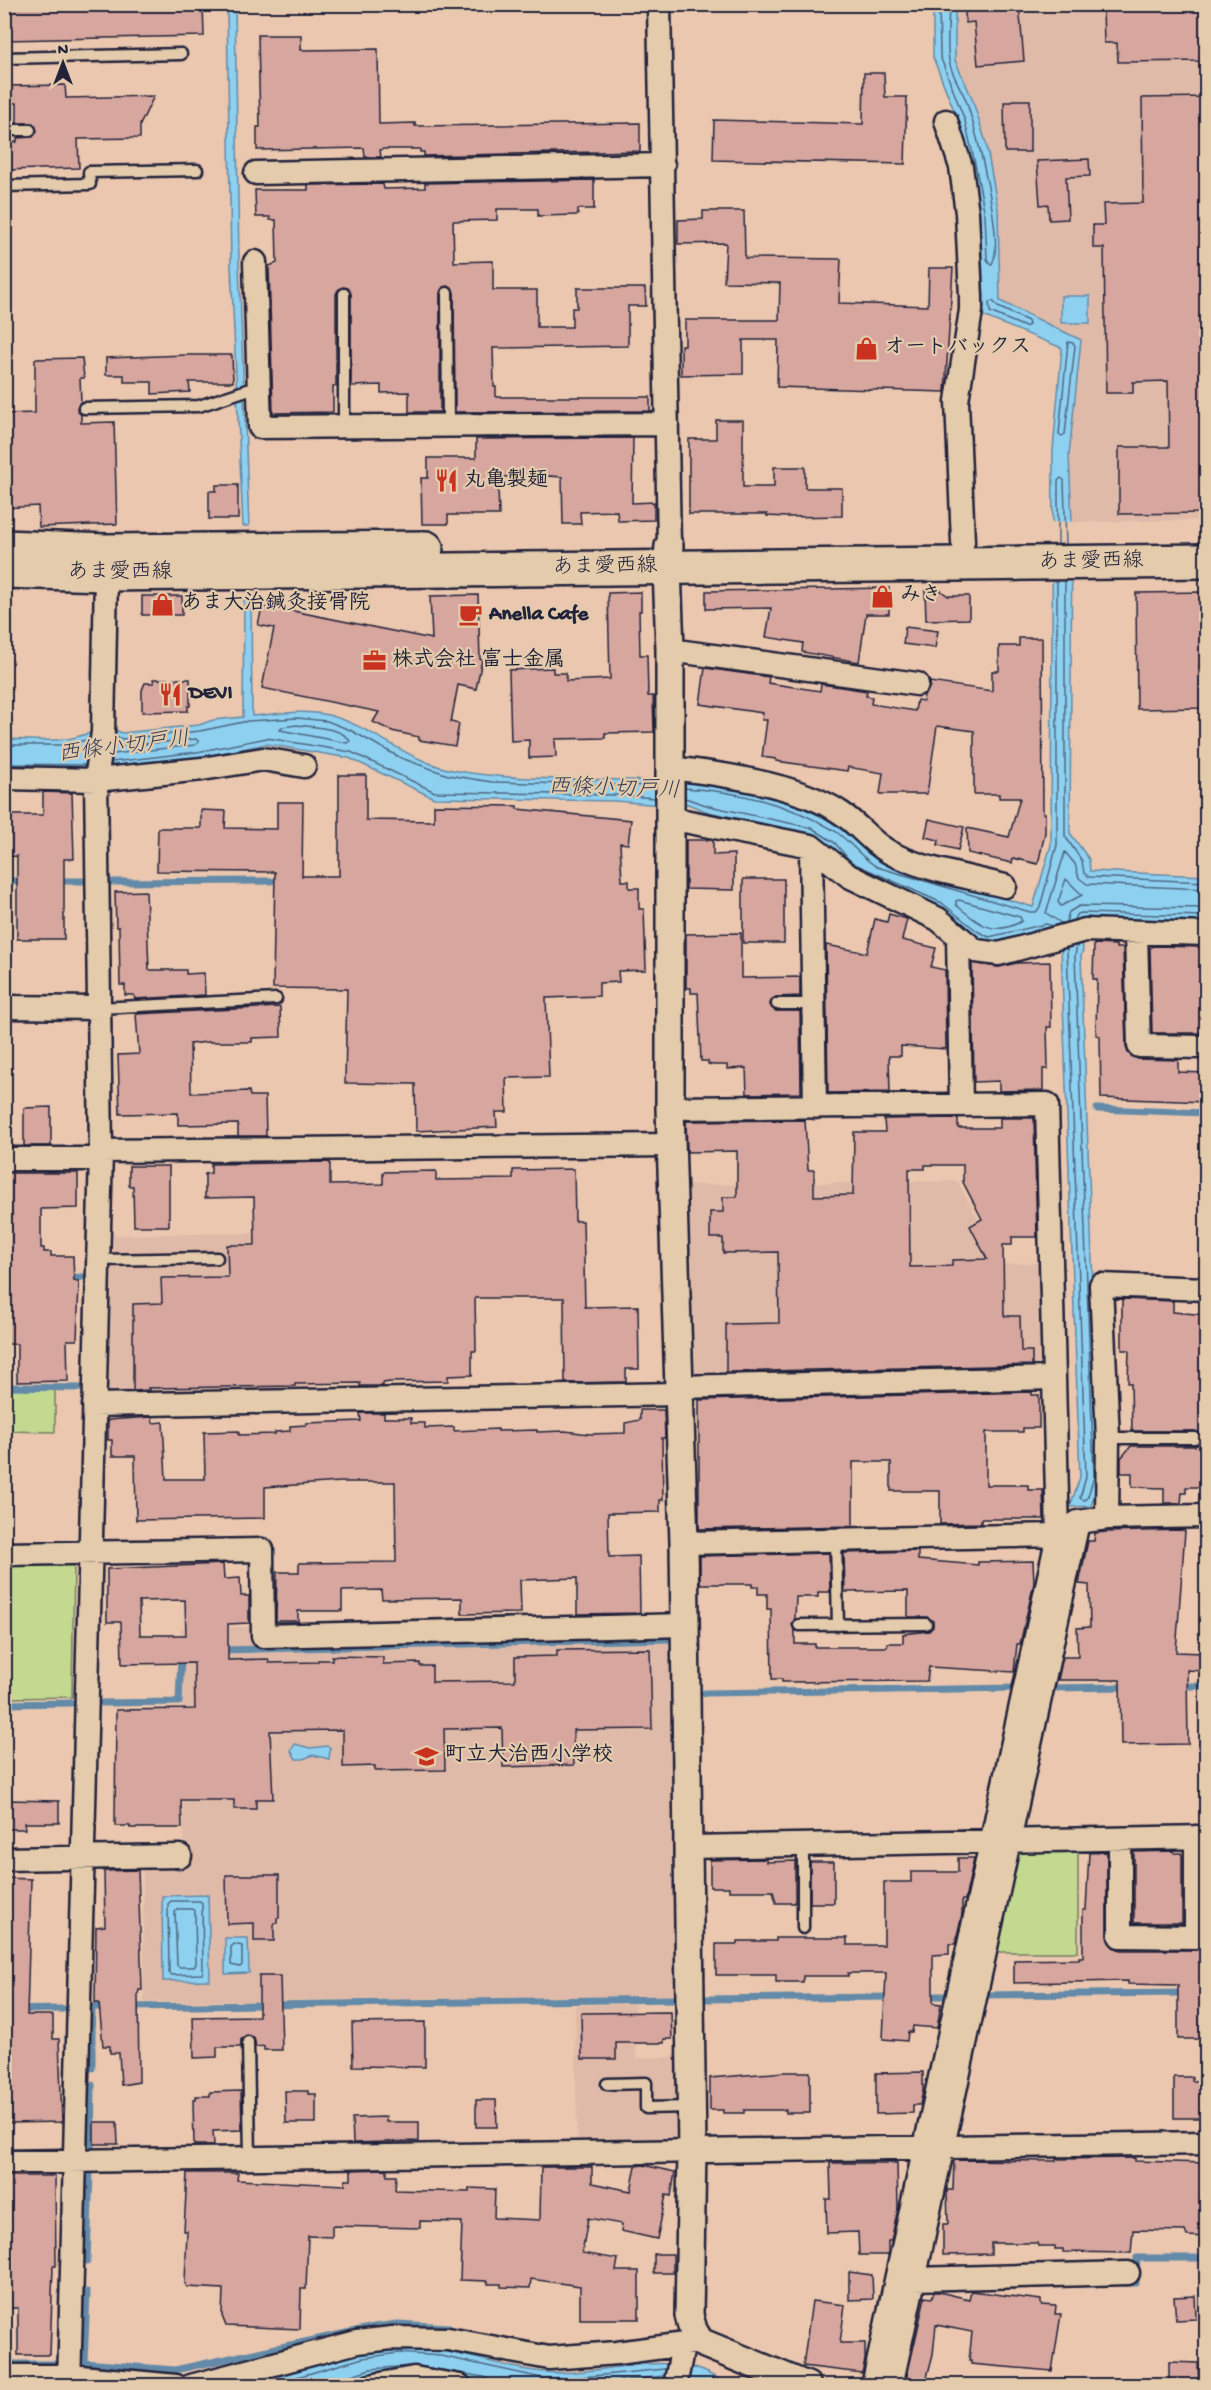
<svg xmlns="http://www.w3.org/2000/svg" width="1211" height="2390" font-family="'Gochi Hand','Klee One',sans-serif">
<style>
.built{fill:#e0baa8}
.green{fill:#c2d98f;stroke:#727e65;stroke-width:1.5}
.water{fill:#8ed0f0;stroke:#638aa8;stroke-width:1.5}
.pier{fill:#eac7ae}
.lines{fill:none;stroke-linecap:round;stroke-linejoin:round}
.shore{stroke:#4d6883;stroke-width:1.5}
.stream{stroke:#638aa8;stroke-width:7}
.building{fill:#d7a69f;stroke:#22223b;stroke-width:1.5;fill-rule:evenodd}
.service-casing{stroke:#22223b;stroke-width:15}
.minor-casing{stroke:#22223b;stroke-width:27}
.tertiary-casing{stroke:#22223b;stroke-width:32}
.primary-casing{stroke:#22223b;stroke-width:38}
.service{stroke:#e3cbac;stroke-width:10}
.minor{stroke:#e3cbac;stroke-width:22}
.tertiary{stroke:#e3cbac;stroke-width:27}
.primary{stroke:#e3cbac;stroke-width:33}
.labels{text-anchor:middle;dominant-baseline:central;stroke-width:4.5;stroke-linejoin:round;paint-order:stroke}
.poi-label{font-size:21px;font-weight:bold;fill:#22223b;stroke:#e3cbac;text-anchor:start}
.street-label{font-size:21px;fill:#22223b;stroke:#e3cbac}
.water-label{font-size:22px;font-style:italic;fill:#323c56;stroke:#e3cbac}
</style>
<rect width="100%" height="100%" fill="#eac7ae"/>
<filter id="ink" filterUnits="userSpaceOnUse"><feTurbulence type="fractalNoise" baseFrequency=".0167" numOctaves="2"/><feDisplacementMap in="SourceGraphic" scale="12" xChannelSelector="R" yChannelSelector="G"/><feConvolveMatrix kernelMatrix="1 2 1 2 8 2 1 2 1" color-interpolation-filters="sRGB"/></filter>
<g filter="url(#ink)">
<path class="built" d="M955 5H1206V520L1072 522 1069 455 1081 340 1000 301 998 209 986 143 972 98 955 60Z
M957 1181 1003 1264 1044 1263 1046 1372 692 1377 689 1185Z
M346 1232 310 1304 311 1391 108 1394 113 1235Z
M181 1627H254V1646L670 1635 677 1996 144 2002 143 1865H184Z
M635 2004 636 2058 678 2057 679 2140 577 2141 575 2005Z"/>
<path class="green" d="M5 1389H55V1432L5 1431Z
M74 1563 72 1697 5 1698 4 1564Z
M1016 1850H1078V1952H992Z"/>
<path class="water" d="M227 5H235L239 264 249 526H243L231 265Z
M933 5H955V60L972 98 986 143 998 209 1000 301 1081 340 1069 455 1072 522 1070 833 1089 859 1090 871 1206 876V922L1080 920 1083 950 1081 956 1100 1479 1091 1506 1070 1507 1080 1477 1061 946 1049 929 998 942 983 941 841 860 832 848 810 834 708 812 688 804 660 805 616 801 434 798 349 758 266 744 198 758 80 771 5 770V739C24 739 47 742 67 739 83 737 105 724 122 733L199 725 213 720 243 717 244 597H251L252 716C277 714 303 709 328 715 372 726 407 761 452 770 571 792 696 761 810 811 821 816 833 822 842 829 855 839 864 852 879 861L1033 907 1051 845 1053 450 1062 348 983 316 979 216 959 123 933 57Z
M1061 296H1090V323H1061Z
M295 1744 310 1748 328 1746 330 1748 329 1759 313 1755 303 1759H296L291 1751Z
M208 1895 210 1980 163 1981 162 1896Z
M225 1938H248L249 1973 225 1974Z
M398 2347C413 2348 429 2348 444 2351 477 2357 510 2369 543 2372 607 2378 672 2342 727 2385L662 2384 498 2386 424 2371 371 2375 335 2385 244 2386 362 2352Z"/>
<path class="pier" d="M1049 522H1075L1074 582H1048Z"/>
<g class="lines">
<path class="shore" d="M939 4 940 56 965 121 975 164 985 215 987 259 991 265C1007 247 975 128 967 103 962 89 951 75 949 60 946 43 949 22 949 4
M993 301 998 307 1028 321 1029 325 1025 327 990 312 989 302Z
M1068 342 1073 343 1075 346 1065 434 1062 436 1059 434Z
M1058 545V481L1061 478 1064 480 1066 545
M1065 581V836L1082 861 1084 873 1089 877 1206 882
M297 725C312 727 342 727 350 741L347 743 280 730 282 727Z
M115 737 123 739 200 731 248 721 297 718 327 721 350 730 401 758 448 775 492 782 655 786
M4 745H67L89 739
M113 754 195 745 199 742 196 739 123 746 114 744
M112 762 197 752 267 738 351 752 435 792 616 795 655 798
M4 764 85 765
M685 788C736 791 791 804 835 831 850 841 859 856 877 867L1030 912H1036L1040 907 1057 845V581
M685 798 709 806 812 828 835 843 850 861
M855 864 942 903 977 931 989 937 1046 924 1053 926
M1066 879 1082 895 1061 906 1058 902Z
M959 900 1020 917 1022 921C992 938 979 923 956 905V901Z
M1074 920 1076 915 1081 913 1206 916
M1066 922 1069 912 1079 906 1206 908
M1061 923 1046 913 1065 852 1075 864 1079 878 1087 884 1206 889
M1067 948 1086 1477 1080 1498 1084 1500 1087 1499 1094 1477 1075 956 1077 945
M171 1901H200L202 1903 203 1971 202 1974 172 1975 169 1973 168 1904Z
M178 1909H192L195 1911 196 1964 194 1967H179L177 1965 175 1912Z
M234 1944 242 1946V1965L240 1967 231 1965V1947Z
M417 2366 484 2377 489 2380 490 2386
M266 2386 363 2358 398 2353 441 2356 542 2378H571L665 2369
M340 2386 343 2378 370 2369 410 2366
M575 2386 664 2376"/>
<path class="stream" d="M4 881H26
M55 881H83
M111 882 271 881
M1097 1109 1206 1113
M65 1278 83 1277
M4 1279H18
M4 1387 81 1388
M221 1650 668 1639
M1179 1686H1206
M1048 1688 1129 1687
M705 1693 1017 1688
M103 1703 179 1702 181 1655
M4 1704 72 1703
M982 1995 1186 1993
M925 1996H951
M704 1999 893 1997
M129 2007 675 1999
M4 2010 63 2009
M92 2068V2007H109
M91 2148 92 2085
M87 2261 90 2170
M1125 2283H1136L1137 2258H1206
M87 2292 84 2363 175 2370 374 2327 397 2324 448 2327
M4 2364H55"/>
</g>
<path class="building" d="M4 4H203L204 36 4 40Z
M964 4H1019L1024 61 978 65 974 22 966 23Z
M1145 4H1206V61L1118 62 1117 43H1104L1103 9 1145 8Z
M258 35H301V50L378 49 379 124 415 123V126L640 123V151L424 156V152H420V149H383L380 150 381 157H365L364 148 257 150V127H260Z
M864 73H884L885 97H907L905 164 713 160 714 120 863 124Z
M65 85 66 98 154 96 140 125V138L78 139 79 168 4 170V142H17V138L33 137 37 131 33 123H17V103H4V86Z
M1206 97V513L1119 514V447H1169L1168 381 1133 382V393H1106L1104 248H1093V225H1104L1103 204 1143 203 1142 98Z
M1012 100H1030V152H1005L1004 102H1012Z
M1089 159 1090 176 1066 177 1068 219 1049 220 1048 204 1040 205 1037 161Z
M594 180V209H578V215L538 216V209H497V220L453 221 454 262 493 261V290H537V327H572V308H577V288H645L646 306H628V346L493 348 494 387H496V397H650V411L455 412 454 293 453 289 448 286 443 287 440 293V412H409V392L381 393V385L351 386V294L348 288 343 287 338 290 336 294V386H333V412L273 413 269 266 277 263 276 220H270V217H256L255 190H308V185L383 184 384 189 425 188V183Z
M703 211H744L745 258 841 259 839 303 928 306 929 268H953L945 392 777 387 778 340H743V374L681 375V345H685V320H779L780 283 724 282 726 243 678 244V220L703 219Z
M187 355H232L233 382H189L190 392 152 394V382H124V375H106V358Z
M82 358 84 378H80L81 401 77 408 81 415V423L114 422 117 524 39 527 38 506 4 508V414L35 413V359Z
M716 420H743V487H774V467H805V488H842V516L787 517 767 516V514H689V439H716Z
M633 438 632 503 654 502V520L618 521 617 511 580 512 581 524H563L562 477 550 476 502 477V487H498L499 515H448V524H422L421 478H428V458H476V439Z
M216 485H238V519H209V491H216Z
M889 588V614H866L859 662 802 652 803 643 766 637 771 608 706 609V591Z
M925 590H940L948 596H969V619L926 620Z
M641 592V611H639L640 655H647L648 696H653L654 732 605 733V738L555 739 556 757 529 758V740L511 741 509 670 553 668V673H566V681L610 679 608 593Z
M1206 592V708L1137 709 1136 593Z
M478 595 480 659 482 660 476 689 458 685 451 722 459 724 455 746 419 740V737L392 731 373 722 379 712 262 688 274 628 258 625 262 607 278 610V608L432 639 430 596Z
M142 596H182V615H142Z
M905 627 938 631 935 648 903 644Z
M1019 638H1042L1043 813H1045V833L1038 864 1013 858 1012 863 968 853 967 828 1009 837 1020 798H999V794H974V731L937 726 927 794H880L883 773 848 767 847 771 776 761V759L762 757 767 720H762L763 713 700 704 705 668 769 677 768 683 820 691 821 684 867 691 866 696 872 697 871 704 915 711 917 700 923 701 924 695 930 686V682L992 691V671H999V646H1019Z
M153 679H190V706H188V711L142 712V690L145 683H154Z
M339 775H366V820L434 821V805L517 806V809L631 820 628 844 620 843 622 881H629V888H639V909H644L646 970 618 971 619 982 599 983V996L546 998 549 1077 506 1078 507 1112H496L497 1127 416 1131 415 1084 345 1083 347 989 273 988 275 872 157 871 158 828H201V810L226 811 225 828 277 829V802H303L302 876H339Z
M43 792 72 793 74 859H64V939H17V856L4 857V815H43Z
M929 819 964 827 958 850 938 845 939 840 925 837Z
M686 840H713V855L734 854V890L686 889Z
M743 879H784V943H743Z
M146 891 149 970H186V974L204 973 205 995 135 999 134 995H125V985H120L119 927H116L115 892Z
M889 914 907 919 902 940 936 948 931 967 945 970 946 1049 901 1046V1056H889L890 1092 828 1093 826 945 867 953 875 919 887 922Z
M741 933V978L800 977V996L776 997 771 1000 770 1005 776 1011H800L801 1093 747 1094 746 1068 727 1069V1065H713L708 1064V1061H701L698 993H691V988H686V934Z
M1094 944 1116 945V948H1123L1126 1046 1128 1053 1138 1059 1178 1060V1072L1206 1073V1102L1101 1098 1100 1036 1096 1035 1097 979H1093Z
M1153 946 1204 947V963H1206V1033H1152L1150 948Z
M1050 962 1051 1027H1047L1048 1069H1043V1090L999 1091V1081L974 1082 972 963 998 967 1017 963Z
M280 1007 281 1037 252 1038V1042H208L190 1044 191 1093 249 1091 250 1096H265L266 1136H238V1124L178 1125V1113L120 1114 118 1055 139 1054 136 1014Z
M51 1107V1146H24V1108Z
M958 1118V1128H1000V1118H1034L1037 1237H1012V1245H1003L1004 1316H1020L1021 1351H1032V1365L726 1372V1324L779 1323 778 1252 723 1253V1238H710V1212H723V1197H737V1151L687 1152 686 1121 805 1120 808 1170H814V1196L853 1195 854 1132H885L884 1119ZM925 1165H963V1182L982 1219 970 1226 987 1259 952 1260V1266L910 1267 909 1169H925Z
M330 1162V1185L383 1184V1172L436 1171V1180L513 1179V1170L574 1169 575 1221H583L585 1307 638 1306 639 1369H626V1382L565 1383 564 1298H475L476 1351H472V1375L448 1376V1381L390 1382 383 1383V1386H360V1383L295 1384V1386L148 1388 149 1390 133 1391V1304L162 1303 161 1278 228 1277 227 1245H255L254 1197 205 1198V1174L211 1173V1164Z
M129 1166H169V1226H134L133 1186H129Z
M4 1173H78V1208L41 1209V1248H44V1252H51V1256H73L74 1281H79L77 1340H67L68 1381 17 1382V1344H4V1284H9L8 1221H4Z
M1122 1299 1173 1301V1312L1206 1315V1487H1186V1493H1182L1181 1503H1164V1488L1132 1487V1473H1121V1458L1131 1446H1195L1199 1444 1202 1439 1201 1434 1195 1431H1132L1131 1383H1128L1129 1350H1122Z
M1032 1392V1395H1039V1428H1023V1432H986V1485H1028V1490H1043L1044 1519H981V1523L940 1524V1491H891V1462H853V1526L699 1529V1400Z
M640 1410H664L665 1438H662L663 1500H660V1512L608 1513 609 1557 639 1556 640 1613 577 1614V1578L520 1580 521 1613 462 1614V1598L382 1599 381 1590 342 1591V1611H298V1621H276L277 1572H299V1563L396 1562 395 1482H341L265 1487V1518L136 1520 135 1456H112V1440H108V1420L152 1417 153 1423 163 1422 166 1479H205L204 1432 239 1431V1435L275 1434V1432L290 1431V1426L306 1425V1423L361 1421 360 1413H384V1418H411V1423H425V1428L454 1427V1431L498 1429V1431L537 1430V1432L565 1431 589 1434 625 1433V1423L640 1420Z
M1180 1530 1185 1531 1176 1652 1203 1653 1202 1671 1187 1670 1188 1744 1121 1745 1120 1680H1058L1063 1657H1078L1077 1628 1090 1627 1089 1585 1079 1584 1088 1541H1094L1095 1533 1107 1532Z
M918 1551V1560L978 1565V1562L1033 1561 1034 1583 1020 1644H1017L1014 1672 929 1667 927 1681 782 1682V1679H772L771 1609H767V1594H758V1587H752V1584H700V1556L829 1553 830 1592H818V1597H796L795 1618 792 1624 795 1632V1644H815V1647H887V1643H903V1634L929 1631 933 1627V1621L927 1617H908V1591L845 1592 844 1553Z
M223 1564 224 1579 240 1578 241 1596H249V1623L228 1624V1660L268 1659 269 1663 318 1662V1660H332V1656L383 1657V1664L420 1663V1666H432V1682L515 1681V1657L557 1656V1650L650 1649 652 1729 573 1730 574 1765 503 1767 502 1728 444 1729 445 1770 375 1771V1766L343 1767V1730L270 1731 273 1799H256V1809H234V1800H181L182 1828H130V1826H115L116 1710 195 1709 194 1663 122 1664 121 1622H107V1569ZM185 1600 186 1635H140L139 1601Z
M4 1800 59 1801V1823H24L25 1829H4Z
M1174 1851V1853H1181L1182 1856V1923H1134V1852Z
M1107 1852V1936L1113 1947 1120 1950H1196L1204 1947 1206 2039H1178V1985L1128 1984V1981L1014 1983V1960L1079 1959V1957H1083V1910H1086L1089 1853Z
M958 1858H974L965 1900H962V1914L955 1944H949V1954L933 1955V2003L941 2004 937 2028 913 2026 912 2032H908L907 2041 883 2039 886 1973H848V1976H803V1982H776V1975H716V1944H737V1941H776V1938H847V1945H884V1882H911V1872H958Z
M766 1859V1862L795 1861V1903H776L773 1891H729V1887H710V1860Z
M810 1862H834V1903H810Z
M138 1870 142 1990H139L138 1994 139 2082 121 2085 119 2053H110V2046H103L99 2003H95L96 1927 105 1926 104 1871Z
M226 1875H279V1918H277V1923H274V1941H254V1923L227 1924Z
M4 1878 31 1879 27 2015H53V2039H59L62 2122 6 2123Z
M259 1976H280L282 2050H264V2046L256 2047 254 2038 247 2035 241 2039V2047H217V2057L194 2058 193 2017 259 2016Z
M671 2012 672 2039H664V2043H616V2059H582L581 2013Z
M425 2022V2067L353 2066 352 2023Z
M785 2072H810V2113H786V2110H744V2113H723V2110H710V2078Z
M923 2072V2091L920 2105H913V2113L876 2114V2073Z
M1174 2077H1192V2081H1200V2118H1174Z
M241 2091 242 2130 213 2131 214 2145H194L193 2100H196V2096H210V2092Z
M285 2091H308V2094H316V2123H286Z
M476 2100H496L497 2127H476Z
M386 2117V2122H419V2141L353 2143 352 2118Z
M94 2122H117L118 2144H94Z
M1135 2158V2161L1206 2163V2237L1187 2236 1185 2231 1133 2230 1131 2253 1063 2252V2249H1055V2246H1038L1037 2243H991V2254L943 2255V2224H948L947 2190H953L954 2160 1056 2161V2159Z
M830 2163H897L898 2209 891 2241H888V2255H859L858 2232 827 2233 826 2199H831Z
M643 2165 675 2172 671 2196 666 2195 657 2239 621 2231 622 2224 588 2218 582 2253 618 2259 616 2271H639V2319H580V2286L531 2279 530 2288 501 2287V2284H488V2281L460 2280 462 2222 420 2221V2228L332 2226V2237L308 2236 306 2289H301L300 2329 226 2326 222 2316 223 2289 187 2287 185 2283 187 2231H184L187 2173H238L237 2180 345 2185V2180H351V2170L387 2169V2176H396L395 2190 469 2192V2188L495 2189 494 2218 540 2220 541 2167H592V2183L631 2191 636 2166Z
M4 2176H55L56 2266H53L50 2355H18V2308H4Z
M654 2254H673V2273H654Z
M849 2272 872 2275 873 2299 849 2300Z
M971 2291 1041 2300V2305L1056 2306 1055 2314H1061L1052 2371 971 2364V2361H969L972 2332 936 2325 933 2354 925 2385H905L925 2297 932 2298 934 2292H939L969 2299Z
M1195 2296 1196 2319 1176 2320 1174 2297Z
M812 2301 845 2305 840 2343H865V2360L862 2373 803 2366Z
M1169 2362 1198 2363 1199 2385H1169Z"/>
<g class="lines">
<defs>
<path id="service" d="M4 58 181 54
M4 130H30
M4 186 90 184 89 172 197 170
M447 293 448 425
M344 294V426
M84 408 199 406 259 386
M777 1004H813
M99 1008 276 999
M98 1260 217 1258
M1108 1438H1195
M836 1540 838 1625
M799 1625 926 1624
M803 1928V1845
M248 2042 250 2158
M607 2084 646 2083V2108L691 2107"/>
<path id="minor" d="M659 4 669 546
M946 121 961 167 967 213 971 297V310L957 401 963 542
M256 173 663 165
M255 262 260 427 667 424
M670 650 917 684
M669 768C718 773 800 785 841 813 862 827 874 847 899 857 931 871 970 877 1005 886
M4 778 96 780 202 769 263 759 304 766
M669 818 811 846 849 876 938 919 976 951 999 954 1085 930 1206 934
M811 846 815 1107
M1136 932 1139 1046 1206 1047
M958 936 961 1105
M4 1007 99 1008
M670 1108 1047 1104 1058 1535 873 2386
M101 1151 671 1145
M4 1159H100
M679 1387 1054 1378
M94 1405 679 1394
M1107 1518 1108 1438 1101 1285 1206 1289
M684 1543 1058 1535 1078 1522 1107 1518 1206 1516
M4 1554 262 1550 263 1636 685 1625
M1120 1839V1936L1196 1937V1837
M688 1847 1206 1837
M4 1859 180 1856
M4 2162 1206 2143
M914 2279 1128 2273
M4 2376H70L176 2386
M69 2386 101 1151 96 780 103 732 106 574
M191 2386 357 2342 392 2338 448 2339 549 2358 617 2353 700 2342
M370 2386 414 2378 460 2386
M675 2386 683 2346
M891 2386 1078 1522"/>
<path id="tertiary" d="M669 546 667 568 670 650V1108L684 1543 692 2151 689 2315 693 2330 700 2342 807 2386"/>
<path id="primary" d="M4 547 106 551 426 548
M4 571 106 574 1206 561"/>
</defs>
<use href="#service" class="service-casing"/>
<use href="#minor" class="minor-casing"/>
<use href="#tertiary" class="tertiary-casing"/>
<use href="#primary" class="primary-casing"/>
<use href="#service" class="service"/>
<use href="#minor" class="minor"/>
<use href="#tertiary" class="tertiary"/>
<use href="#primary" class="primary"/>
</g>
</g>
<defs>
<symbol id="shop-bare" viewBox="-9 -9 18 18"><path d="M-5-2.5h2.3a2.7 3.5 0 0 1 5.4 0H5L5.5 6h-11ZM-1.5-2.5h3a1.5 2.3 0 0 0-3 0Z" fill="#c8321e" stroke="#e3cbac" stroke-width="2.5" paint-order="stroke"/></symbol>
<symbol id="restaurant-bare" viewBox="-9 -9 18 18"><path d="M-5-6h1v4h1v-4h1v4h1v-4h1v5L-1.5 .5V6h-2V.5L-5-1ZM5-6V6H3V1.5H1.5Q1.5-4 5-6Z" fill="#c8321e" stroke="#e3cbac" stroke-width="2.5" paint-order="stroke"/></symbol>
<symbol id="cafe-bare" viewBox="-9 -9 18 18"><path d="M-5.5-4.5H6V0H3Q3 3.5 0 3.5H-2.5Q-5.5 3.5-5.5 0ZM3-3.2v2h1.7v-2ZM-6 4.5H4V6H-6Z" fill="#c8321e" stroke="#e3cbac" stroke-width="2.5" paint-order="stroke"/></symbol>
<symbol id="office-bare" viewBox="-9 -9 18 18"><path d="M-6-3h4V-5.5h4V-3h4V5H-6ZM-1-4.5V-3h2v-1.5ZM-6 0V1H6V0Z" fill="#c8321e" stroke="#e3cbac" stroke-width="2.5" paint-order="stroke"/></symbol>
<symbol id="school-bare" viewBox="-9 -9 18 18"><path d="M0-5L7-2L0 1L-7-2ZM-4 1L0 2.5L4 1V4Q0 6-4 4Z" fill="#c8321e" stroke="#e3cbac" stroke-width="2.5" paint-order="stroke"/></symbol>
</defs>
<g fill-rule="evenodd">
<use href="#shop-bare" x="850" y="332" width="33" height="33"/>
<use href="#restaurant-bare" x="430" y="464" width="33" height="33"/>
<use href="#shop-bare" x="866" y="580" width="33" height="33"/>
<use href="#shop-bare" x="146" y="588" width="33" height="33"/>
<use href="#cafe-bare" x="454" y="598" width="33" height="33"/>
<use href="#office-bare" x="358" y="644" width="33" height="33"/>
<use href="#restaurant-bare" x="154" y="678" width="33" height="33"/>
<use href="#school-bare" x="410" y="1740" width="33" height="33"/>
</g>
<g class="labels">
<g class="poi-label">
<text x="884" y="348">オートバックス</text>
<text x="464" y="481">丸亀製麺</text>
<text x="900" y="596">みき</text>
<text x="181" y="604">あま大治鍼灸接骨院</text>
<text x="489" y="615">Anella Cafe</text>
<text x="392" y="661">株式会社 富士金属</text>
<text x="189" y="694">DEVI</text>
<text x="445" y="1756">町立大治西小学校</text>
</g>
<g class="street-label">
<text transform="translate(1091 563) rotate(-1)">あま愛西線</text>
<text transform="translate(605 568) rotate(-1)">あま愛西線</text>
<text x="120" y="573">あま愛西線</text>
</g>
<g class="water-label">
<text transform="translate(124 748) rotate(-7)">西條小切戸川</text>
<text transform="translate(614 790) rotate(2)">西條小切戸川</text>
</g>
</g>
<rect width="1211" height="2390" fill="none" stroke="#e3cbac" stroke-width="24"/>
<rect x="12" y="12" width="1187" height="2366" fill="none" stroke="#22223b" stroke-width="2" filter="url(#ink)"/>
<g transform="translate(63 63)" stroke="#e3cbac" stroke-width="4.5" paint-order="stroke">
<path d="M0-4.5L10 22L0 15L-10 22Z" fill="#22223b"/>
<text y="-9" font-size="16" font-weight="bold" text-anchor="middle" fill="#22223b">N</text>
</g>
</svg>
